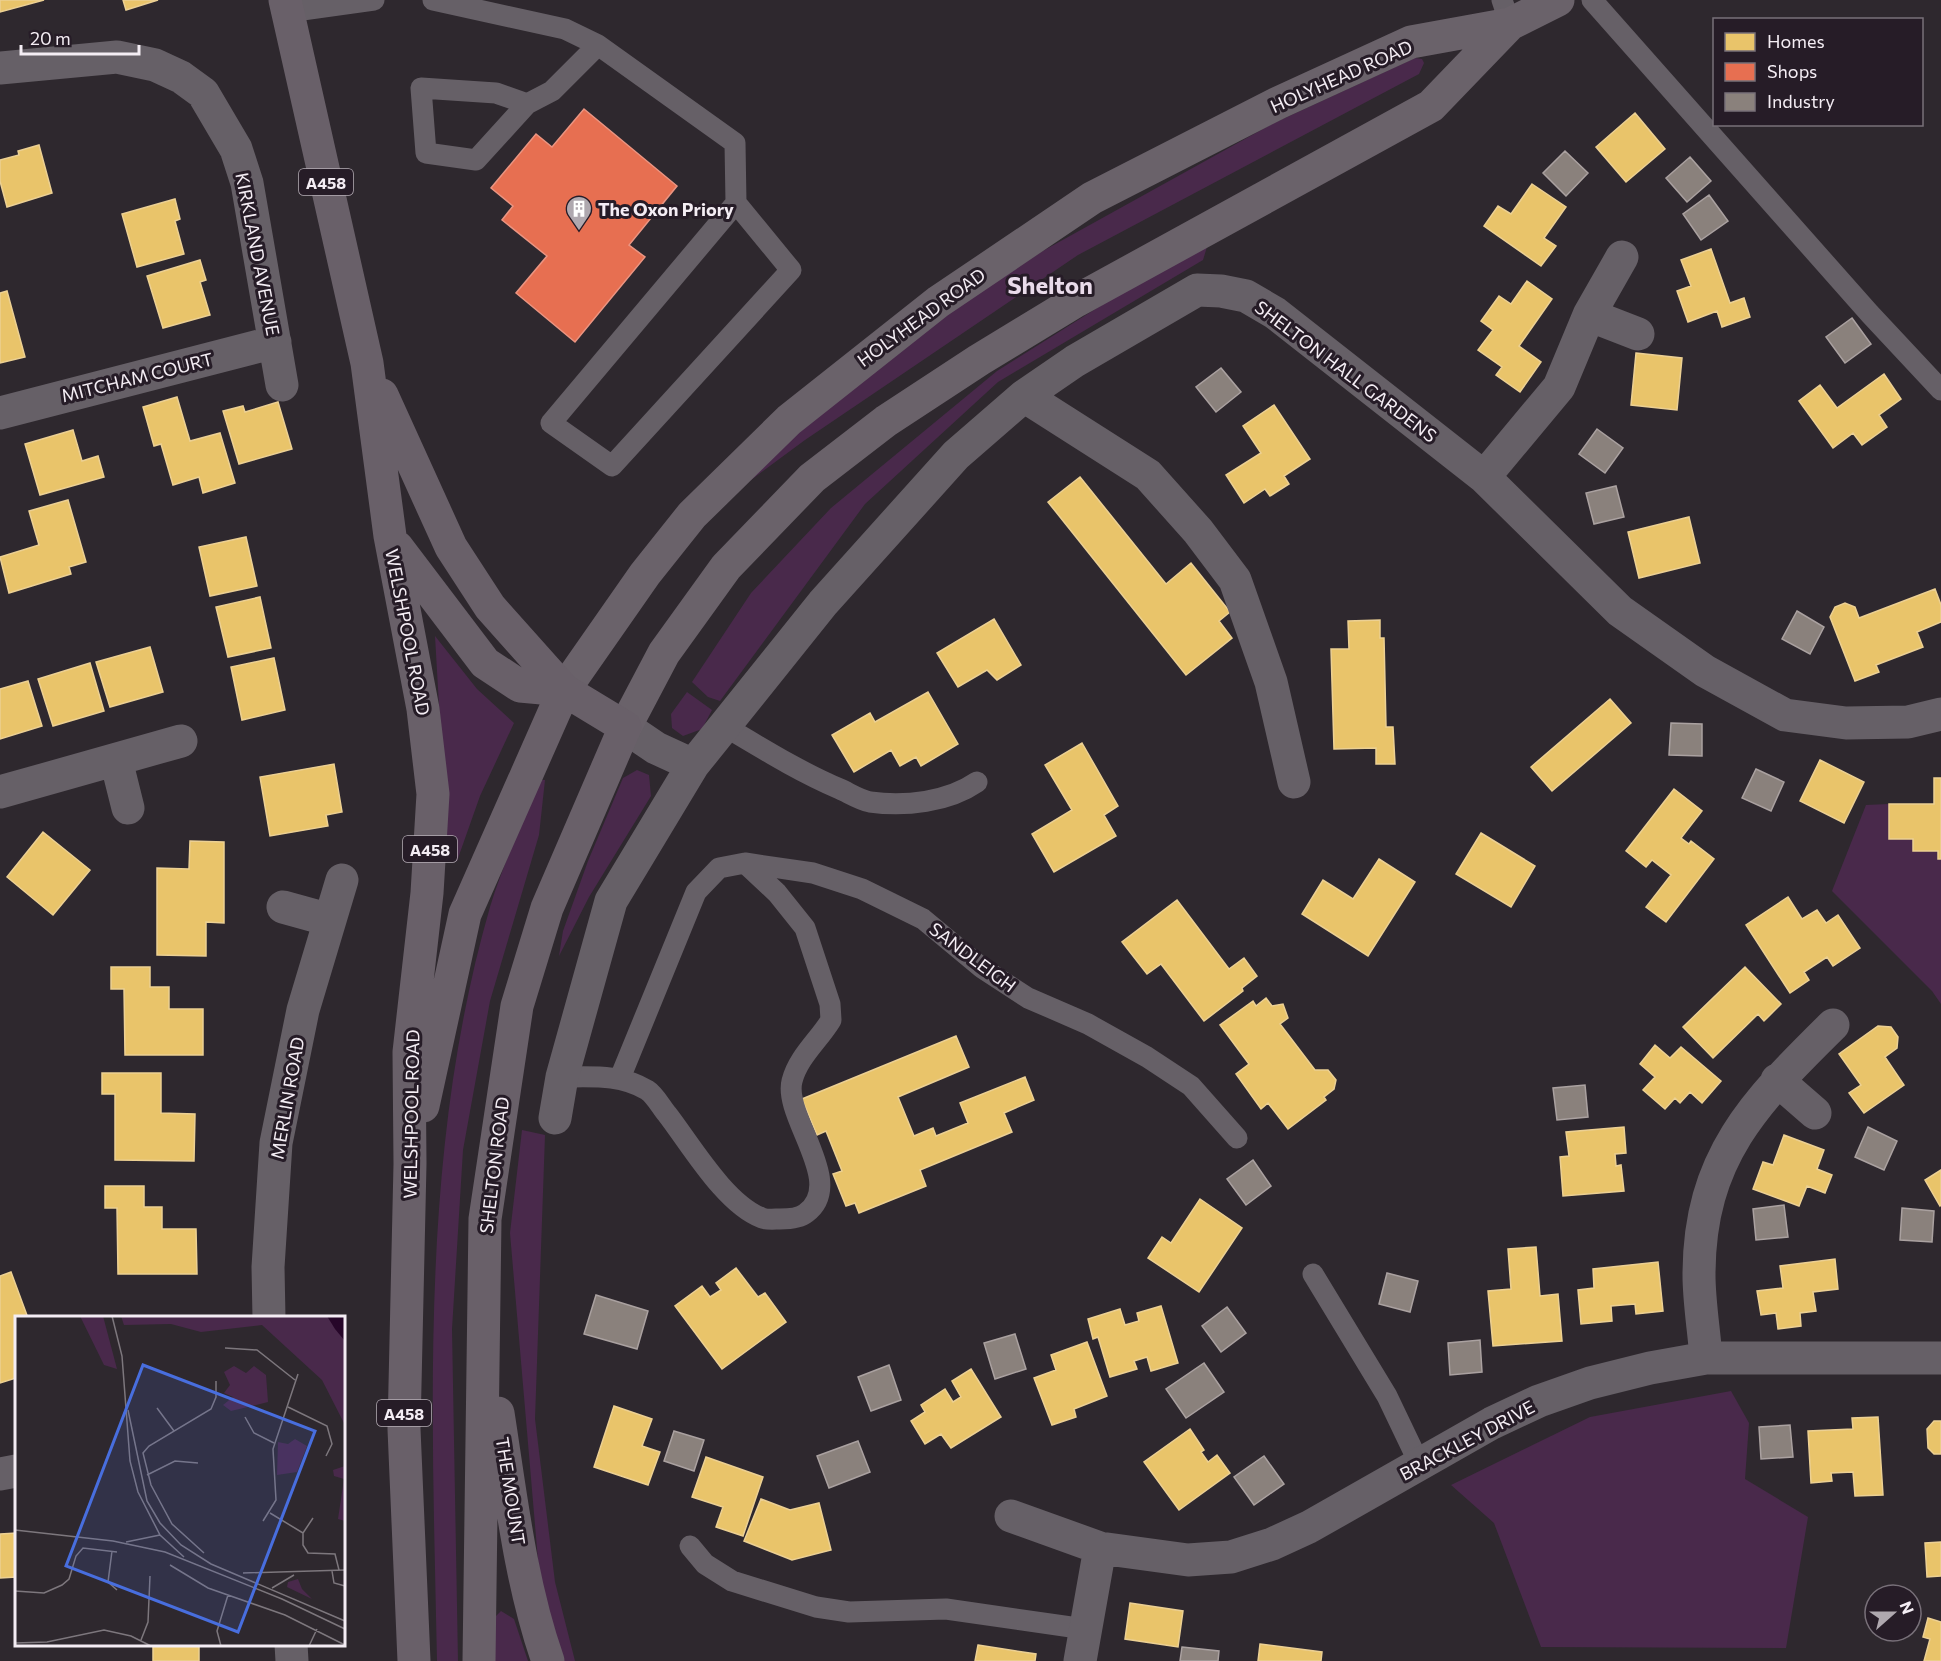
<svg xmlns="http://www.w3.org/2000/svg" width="1941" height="1661" font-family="Commissioner,sans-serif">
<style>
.green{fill:#49294b}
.homes{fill:#e9c46a;stroke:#ecd093;stroke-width:1.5}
.shops{fill:#e76f51;stroke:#eb9582;stroke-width:1.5}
.industry{fill:#8a817c;stroke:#aaa1a0;stroke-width:1.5}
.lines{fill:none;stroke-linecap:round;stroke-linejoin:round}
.lane{stroke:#666067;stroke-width:21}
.street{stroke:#666067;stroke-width:33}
.secondary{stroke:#6a626a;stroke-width:33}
.primary{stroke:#696069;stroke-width:33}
.labels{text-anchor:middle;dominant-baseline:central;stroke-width:6;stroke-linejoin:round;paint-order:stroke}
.shield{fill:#261c27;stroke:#b6aeb6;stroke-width:1.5}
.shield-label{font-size:16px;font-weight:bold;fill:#f4edf4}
.street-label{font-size:18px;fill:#f4edf4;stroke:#261c27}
.poi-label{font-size:18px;font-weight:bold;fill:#f4edf4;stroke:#261c27;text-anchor:start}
.district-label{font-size:24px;font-weight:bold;fill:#eadceb;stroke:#261c27}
.inset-road{fill:none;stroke:#7d777d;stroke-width:1.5}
.view{fill:#486ede;fill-opacity:0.15;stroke:#486ede;stroke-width:3}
.inset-edge{fill:none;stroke:#f4edf4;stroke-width:3}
</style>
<rect width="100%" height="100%" fill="#2e282e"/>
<path class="green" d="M1415 58 1422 59 1424 63 1419 74 1078 255 805 440 751 480 752 470 910 339 1041 252 1274 123Z
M1210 237 1203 260 998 382 865 504 720 701 708 697 692 682 751 593 831 508 997 371Z
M435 636 477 689 514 723 480 796 457 861H448Z
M687 692 712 710 702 729 683 736 672 728 671 714Z
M637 770 649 775 651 796 589 897 559 956 563 931 588 861 623 778Z
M539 780H545L539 835 490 1001 463 1150 452 1329 458 1661H437C432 1409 419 1153 490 907 503 864 523 822 539 780Z
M1889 804 1913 839V851H1938V859H1941V1004L1932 991 1832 891 1866 805Z
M522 1130 545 1135 535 1419 555 1582 575 1661H564L541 1595 510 1233Z
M1731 1391 1749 1423 1745 1479 1808 1517 1786 1648 1541 1647 1494 1523 1451 1485 1590 1417Z
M501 1611 514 1619 528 1661H492L491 1621Z"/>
<path class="homes" d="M0 0H44L0 12Z
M123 0H158L126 10Z
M1635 113 1665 149 1626 182 1596 147Z
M39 145 52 193 7 207 0 181V160L19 155 18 151Z
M1532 184 1566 207 1544 238 1556 246 1541 266 1484 226 1498 206 1511 214Z
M175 199 180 219 175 221 184 254 137 267 122 214Z
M1711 249 1730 303 1744 298 1750 317 1722 327 1717 311 1688 322 1677 291 1691 286 1681 260Z
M200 260 206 280 200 282 210 315 163 328 147 276Z
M1527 281 1552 299 1519 346 1541 362 1520 392 1496 375 1502 367 1478 350 1493 330 1481 321 1499 296 1511 304Z
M7 291 25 357 0 363V293Z
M1636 353 1682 358 1677 410 1631 405Z
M1884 374 1901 399 1879 415 1887 427 1862 445 1853 433 1833 448 1799 401 1820 385 1837 408Z
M177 397 190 441 220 433 235 483 203 493 199 477 173 485 161 444 154 446 143 407Z
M278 402 292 449 239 464 223 411 243 406 245 412Z
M1274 405 1310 459 1284 476 1289 484 1270 496 1265 489 1244 503 1226 475 1261 453 1243 426Z
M73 430 82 461 98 456 104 477 40 495 25 444Z
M1080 477 1166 584 1191 563 1230 612 1219 621 1232 638 1186 675 1048 502Z
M68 500 86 562 69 567 71 574 9 593 0 557 39 545 29 511Z
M1689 517 1700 563 1639 578 1628 532Z
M246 537 257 586 210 596 199 547Z
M1935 589 1941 605V622L1917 632 1923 647 1876 665 1879 672 1855 681 1830 617 1835 607 1845 603 1855 607 1859 618Z
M260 597 271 648 228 657 216 607Z
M994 619 1021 665 997 680 987 670 958 687 937 653Z
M1380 620V638H1384L1386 727H1393L1395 764H1376V748L1334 749 1331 649H1349L1348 621Z
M150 647 163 692 110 707 96 662Z
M274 658 285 710 242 720 231 667Z
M90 663 104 711 53 726 38 679Z
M28 681 42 726 0 739V689Z
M928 692 958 744 921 766 916 757 900 766 891 750 854 772 832 735 870 713 875 722Z
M1610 699 1631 723 1552 791 1531 767Z
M1082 743 1118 806 1104 815 1116 836 1054 872 1032 834 1072 810 1045 765Z
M1820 760 1864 782 1844 823 1800 801Z
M334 764 342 812 326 815 328 826 270 836 260 777Z
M1934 778H1941V859H1938V851H1913V839H1889V804H1934Z
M1674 789 1702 811 1681 838 1689 844 1691 841 1714 859 1666 922 1646 907 1671 875 1652 860 1646 867 1626 851Z
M43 832 90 870 53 915 7 877Z
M1481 833 1535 866 1511 907 1456 874Z
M190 841 224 842V923L206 922V956L157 955V868L189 869Z
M1379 859 1415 882 1368 956 1302 914 1323 880 1353 899Z
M1788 897 1802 919 1817 910 1826 923 1838 915 1860 948 1833 966 1827 957 1804 972 1809 980 1790 993 1746 925Z
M1177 900 1229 969 1244 958 1257 976 1242 988 1243 991 1204 1021 1161 964 1147 974 1122 942Z
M111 967H150V987H169V1009H203V1055H125L124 989H111Z
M1745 967 1781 1004 1764 1021 1758 1014 1713 1058 1683 1027Z
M1266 998 1272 1006 1283 1004 1288 1018 1280 1024 1315 1070H1328L1336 1080 1334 1089 1324 1097 1326 1100 1288 1129 1268 1103 1261 1109 1236 1074 1249 1064 1220 1025 1253 1001 1256 1006Z
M1878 1026 1891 1027 1898 1037 1897 1048 1885 1057 1904 1085 1864 1113 1849 1093 1861 1085 1839 1054Z
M956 1036 969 1067 898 1097 914 1136 933 1128 936 1136 968 1123 960 1103 1025 1077 1034 1100 1004 1113 1012 1132 920 1170 926 1186 859 1213 855 1203 846 1206 833 1174 842 1171 826 1131 817 1135 802 1099Z
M1655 1045 1670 1058 1681 1047 1721 1081 1702 1103 1690 1092 1680 1103 1675 1098 1665 1109 1643 1090 1655 1077 1640 1064Z
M102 1073H161V1113L195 1114 194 1161 115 1160V1094H102Z
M1624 1127 1626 1153 1615 1154 1616 1166 1621 1165 1624 1191 1563 1196 1560 1157 1569 1156 1566 1132Z
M1784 1135 1824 1150 1817 1169 1832 1175 1825 1193 1807 1186 1799 1206 1753 1189 1763 1162 1773 1165Z
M1941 1170V1205L1940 1206 1925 1180Z
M105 1186H144V1207H162V1229H196L197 1274H118L117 1208H105Z
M1200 1199 1242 1228 1199 1292 1148 1258 1162 1237 1171 1243Z
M1536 1247 1540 1296 1558 1294 1562 1341 1493 1346 1488 1291 1511 1289 1508 1249Z
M1835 1259 1838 1289 1813 1292 1816 1311 1800 1313 1801 1326 1778 1329 1776 1313 1761 1315 1757 1291 1783 1288 1780 1266Z
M1658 1262 1663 1311 1636 1314 1635 1304 1611 1306 1612 1321 1581 1324 1578 1290 1594 1288 1593 1269Z
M736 1268 758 1297 765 1293 786 1322 722 1369 675 1306 702 1286 710 1297 721 1290 716 1283Z
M11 1272 28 1318H16V1378L0 1383V1276Z
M1161 1306 1178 1363 1151 1371 1147 1357 1134 1361 1137 1369 1110 1377 1098 1337 1093 1339 1088 1319 1120 1309 1125 1325 1139 1321 1137 1313Z
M1087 1342 1107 1396 1074 1409 1076 1417 1052 1425 1034 1378 1056 1370 1051 1355Z
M971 1369 1001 1417 951 1448 941 1434 925 1444 911 1421 925 1412 921 1405 945 1389 953 1402 961 1397 952 1381Z
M614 1406 652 1419 642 1446 660 1452 648 1485 594 1467Z
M1878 1417 1883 1495 1855 1496 1853 1472 1831 1473 1832 1481 1811 1483 1808 1431 1853 1429 1852 1418Z
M1934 1421H1941V1454H1934L1928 1448 1927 1429Z
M1190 1429 1204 1450 1201 1452 1208 1462 1217 1455 1230 1473 1179 1510 1144 1462Z
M706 1457 763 1477 743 1536 716 1527 723 1507 692 1497Z
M761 1499 790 1510 819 1503 831 1550 792 1560 744 1541Z
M16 1533V1577L0 1578V1534Z
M1941 1542V1576L1927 1577 1925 1543Z
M1130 1603 1183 1611 1178 1647 1125 1639Z
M1928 1618 1941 1622V1661H1924L1930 1639 1923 1637Z
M153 1644H199V1661H153Z
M1260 1644 1322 1652 1321 1661H1258Z
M978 1645 1036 1654 1035 1661H975Z"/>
<path class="shops" d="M584 109 677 186 629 245 645 257 575 342 516 293 547 256 502 220 513 206 491 188 536 134 552 147Z"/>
<path class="industry" d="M1565 151 1588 173 1566 196 1543 173Z
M1690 157 1711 181 1687 202 1666 178Z
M1709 195 1728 221 1701 240 1683 214Z
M1852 318 1871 344 1845 363 1826 337Z
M1221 368 1241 392 1216 412 1196 387Z
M1597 429 1623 448 1605 473 1579 454Z
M1616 486 1624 517 1594 524 1586 493Z
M1797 611 1824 627 1810 654 1782 639Z
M1671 723 1702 724V756L1669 755Z
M1756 769 1784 782 1771 811 1742 798Z
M1585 1085 1588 1117 1557 1120 1553 1088Z
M1868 1127 1897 1141 1884 1170 1855 1157Z
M1253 1160 1271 1186 1246 1205 1227 1179Z
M1784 1205 1788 1237 1756 1240 1753 1209Z
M1902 1208 1934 1211 1932 1242 1900 1240Z
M1387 1273 1418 1281 1410 1312 1379 1304Z
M596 1295 648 1311 637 1349 584 1334Z
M1227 1307 1246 1333 1221 1352 1202 1326Z
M1015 1334 1026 1369 995 1379 984 1343Z
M1480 1340 1482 1372 1450 1375 1448 1343Z
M1204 1363 1224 1392 1186 1418 1166 1389Z
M889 1365 901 1400 871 1411 858 1377Z
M1790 1425 1793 1457 1761 1459 1759 1427Z
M674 1431 704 1440 694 1471 664 1461Z
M858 1441 870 1472 829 1488 817 1456Z
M1264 1456 1284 1484 1254 1505 1234 1477Z
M1182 1647 1219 1651 1218 1661H1180Z"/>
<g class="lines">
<path class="lane" d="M433 0 565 29 598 45 735 143 736 203 791 270 612 466 551 423 736 203
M1502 0 1510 24
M1592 0 1870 314 1941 390
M288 12 374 0
M527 104 496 93 421 88 426 153 476 160 527 104 552 91 598 45
M726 727C763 749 800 772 840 789 849 793 860 800 870 802 905 807 948 802 977 782
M562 1077C592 1077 620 1074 647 1090 655 1095 661 1107 667 1114 691 1145 725 1204 762 1218 767 1220 775 1219 780 1219 787 1219 800 1218 806 1213 847 1183 783 1117 792 1081 798 1057 819 1040 831 1020L830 1004 805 928 777 893 745 863
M620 1078 696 892 719 868 745 863 813 873 862 889 923 919 982 968 1028 998 1088 1024 1147 1057 1191 1086 1237 1138
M1313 1274 1387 1396 1420 1465
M690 1546 705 1564 732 1581 816 1607 849 1612 946 1609 1085 1629"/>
<path class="street" d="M0 68 117 57 155 65 181 77 203 93 236 149 247 183 282 385
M1589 315 1638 334
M1024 396 1148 475 1198 531 1235 580 1271 682 1294 782
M0 413 275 342
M1484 477 1559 387 1589 315 1622 257
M625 727 656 748 693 765
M116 760 128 808
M0 792 181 741
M283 907 330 920
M1777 1080 1815 1113
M555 1118 562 1077 611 901 693 765 823 603 956 455 1024 396 1075 361 1197 290 1221 291 1246 296 1275 313 1484 477 1620 611 1705 671 1785 715 1846 723 1908 722 1941 714
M269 1318 268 1267 276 1143 303 1010 342 880
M1706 1358C1704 1330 1699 1302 1699 1275 1699 1157 1755 1102 1833 1025
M0 1474 16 1471
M1011 1516 1100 1548 1188 1560 1231 1557 1272 1544 1309 1527 1492 1423 1539 1401 1590 1383 1650 1368 1706 1358H1941
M291 1644 292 1661
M1080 1661 1100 1548"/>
<path class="secondary" d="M564 690 645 574 692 515 789 420 938 302 1092 198 1278 103 1411 42 1510 24 1558 0
M625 727 664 653 726 567 812 478 886 421 979 360 1076 301 1431 106 1510 24"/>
<path class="primary" d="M285 0 367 363 390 536 423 709 433 794 427 893 409 1052 410 1164 404 1429 414 1661
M382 395 451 547 490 607 564 690 625 727 547 908 517 1006 485 1219 479 1661
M397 547 485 663 520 686 564 690
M423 1106 465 914 564 690
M498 1413C511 1496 520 1581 548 1661"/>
</g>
<defs>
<symbol id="building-pin" viewBox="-11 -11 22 30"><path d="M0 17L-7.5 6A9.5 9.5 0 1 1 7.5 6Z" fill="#afa8af" stroke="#261c27"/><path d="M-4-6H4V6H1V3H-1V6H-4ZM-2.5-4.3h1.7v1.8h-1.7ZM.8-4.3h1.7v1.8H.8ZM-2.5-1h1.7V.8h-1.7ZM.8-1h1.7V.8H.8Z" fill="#fff"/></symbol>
</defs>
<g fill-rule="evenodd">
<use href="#building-pin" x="564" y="194" width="30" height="40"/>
</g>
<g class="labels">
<g class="shield">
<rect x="299" y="169" width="54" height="26" rx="4.5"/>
<rect x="403" y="836" width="54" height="26" rx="4.5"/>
<rect x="377" y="1400" width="54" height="26" rx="4.5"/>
</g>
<g class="shield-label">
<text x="326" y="182">A458</text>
<text x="430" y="849">A458</text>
<text x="404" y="1413">A458</text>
</g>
<g class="street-label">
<text transform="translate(1341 76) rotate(-24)">HOLYHEAD ROAD</text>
<text transform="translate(258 254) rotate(79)">KIRKLAND AVENUE</text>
<text transform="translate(921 317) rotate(-36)">HOLYHEAD ROAD</text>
<text transform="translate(1346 371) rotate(37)">SHELTON HALL GARDENS</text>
<text transform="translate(137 377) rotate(-14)">MITCHAM COURT</text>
<text transform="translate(408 632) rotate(79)">WELSHPOOL ROAD</text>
<text transform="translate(973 957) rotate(37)">SANDLEIGH</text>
<text transform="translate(287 1098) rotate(-80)">MERLIN ROAD</text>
<text transform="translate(411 1114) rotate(-89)">WELSHPOOL ROAD</text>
<text transform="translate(494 1165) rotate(-83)">SHELTON ROAD</text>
<text transform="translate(1467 1440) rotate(-28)">BRACKLEY DRIVE</text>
<text transform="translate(511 1491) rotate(81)">THE MOUNT</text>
</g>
<g class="poi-label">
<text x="598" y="209">The Oxon Priory</text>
</g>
<g class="district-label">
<text x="1050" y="284">Shelton</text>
</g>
</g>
<g transform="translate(15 1316)">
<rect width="330" height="330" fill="#2e282e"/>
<path d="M65 0H88L102 53 89 49ZM106 0H312L330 25V109L307 64 247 9 186 16 156 8 109 9ZM239 50 251 59 253 86 216 95 208 89 218 81 209 77 215 69 209 56 219 50 231 57ZM280 123 292 130 282 156 262 159 263 126 273 128ZM330 150V205L323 203 329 163 319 160 318 154ZM283 263 287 273 297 283 272 271 273 266Z" fill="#49294b"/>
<path d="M312 0H330V25L320 13Z" fill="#260629"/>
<path class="inset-road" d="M97 0 107 40 115 145 123 176 145 219 169 241M210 32 242 34 280 64M273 91 312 110 317 128 311 140M142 92 159 115M113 94 132 185 145 207 166 229 196 248 330 305M230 101 239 117 259 127M132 159 160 145 183 147M255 197 288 217V229L293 237 320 238 324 254M248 205 261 184 258 133 283 58M0 214 98 225 150 236 267 283 330 313M288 217 298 202M111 226 145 219M97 235 93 266 102 274M189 237 157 208 136 169 128 137 134 130 196 93 201 81V65M155 249 193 272 270 299 330 329M317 255 319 267 330 270M228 257 330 254M257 272 279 259M0 275 29 277 47 269 54 263 61 240 68 232 102 236M126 324 133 306 135 260M0 327 32 326 89 314 116 320 136 330M206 330 202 315 213 279M294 330 302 313"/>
<path class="view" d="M128 49 300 115 223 316 51 250Z"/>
<rect width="330" height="330" class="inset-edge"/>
</g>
<rect x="1713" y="18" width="210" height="108" fill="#261c27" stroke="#787079" stroke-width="1.5"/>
<rect x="1725" y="33" width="30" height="18" fill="#e9c46a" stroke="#787079" stroke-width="1.5"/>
<text x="1767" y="48" font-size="18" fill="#f4edf4">Homes</text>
<rect x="1725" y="63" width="30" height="18" fill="#e76f51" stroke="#787079" stroke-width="1.5"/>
<text x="1767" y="78" font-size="18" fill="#f4edf4">Shops</text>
<rect x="1725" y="93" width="30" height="18" fill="#8a817c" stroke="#787079" stroke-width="1.5"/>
<text x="1767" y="108" font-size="18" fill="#f4edf4">Industry</text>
<g transform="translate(1893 1613) rotate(69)"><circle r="28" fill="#261c27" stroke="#787079" stroke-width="1.5"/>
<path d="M0-4.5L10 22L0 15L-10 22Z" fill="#afa8af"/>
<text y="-9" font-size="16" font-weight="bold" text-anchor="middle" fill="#f4edf4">N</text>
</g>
<path d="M21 45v9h118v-9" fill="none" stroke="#f4edf4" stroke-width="3"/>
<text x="30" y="45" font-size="18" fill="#f4edf4" stroke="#261c27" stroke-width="4.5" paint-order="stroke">20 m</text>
</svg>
